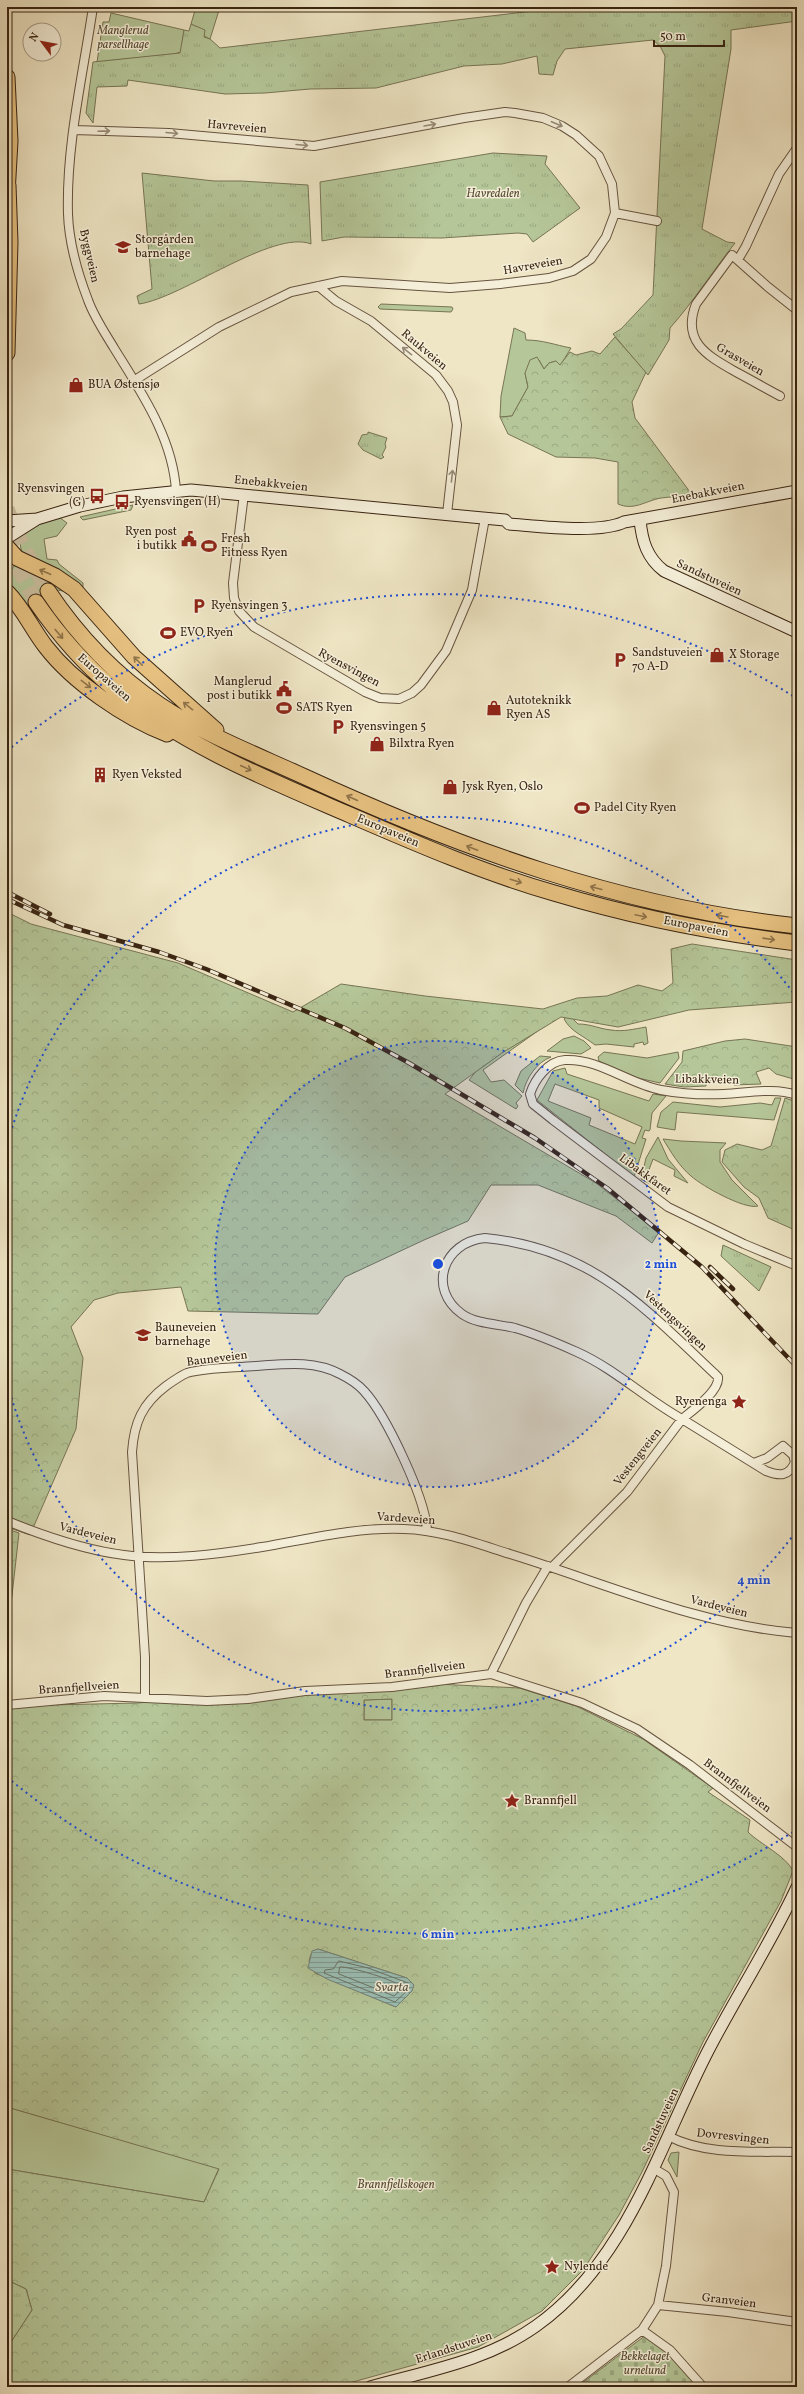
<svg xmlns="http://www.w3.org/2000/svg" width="804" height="2394" font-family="Vollkorn,serif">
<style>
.green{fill:#b5c698;stroke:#777555;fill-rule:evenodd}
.forest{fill:url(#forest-crowns);stroke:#777555;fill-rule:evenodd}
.cemetery{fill:url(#cemetery-stones);stroke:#777555}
.park{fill:url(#park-tufts);stroke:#777555}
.water{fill:url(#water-rules);stroke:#738174}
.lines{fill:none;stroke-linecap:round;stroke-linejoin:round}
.shore{stroke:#6a7264;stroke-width:1}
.highway-tunnel{stroke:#cbbfa1;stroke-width:15;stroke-dasharray:15 8;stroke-linecap:butt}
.street-casing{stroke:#66543f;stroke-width:10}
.secondary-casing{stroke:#392412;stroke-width:13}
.highway-casing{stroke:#392412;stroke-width:17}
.street{stroke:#f5efd9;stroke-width:8}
.secondary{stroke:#f5efd9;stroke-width:11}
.highway{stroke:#e8c382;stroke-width:15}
.rail-casing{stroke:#392412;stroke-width:4.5}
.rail{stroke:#f5efd9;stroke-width:3;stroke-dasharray:9;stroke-linecap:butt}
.oneway{stroke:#978a76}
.oneway2{stroke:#90744a}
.ring{fill:none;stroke:#1d4ed8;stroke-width:2;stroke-dasharray:2 4}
.labels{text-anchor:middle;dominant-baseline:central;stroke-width:3;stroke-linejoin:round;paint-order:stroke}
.park-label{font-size:12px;font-style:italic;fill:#584c34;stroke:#f5efd9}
.street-label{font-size:12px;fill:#392412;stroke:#f5efd9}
.poi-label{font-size:12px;fill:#392412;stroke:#f5efd9;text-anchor:start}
.water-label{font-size:13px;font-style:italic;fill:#565243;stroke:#f5efd9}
.centre{fill:#1d4ed8;stroke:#f5efd9;stroke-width:2}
.ring-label{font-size:12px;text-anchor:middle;font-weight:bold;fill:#1d4ed8;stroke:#f5efd9;stroke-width:3;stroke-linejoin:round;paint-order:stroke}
</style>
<defs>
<pattern id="forest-crowns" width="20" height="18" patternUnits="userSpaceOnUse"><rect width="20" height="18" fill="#b5c698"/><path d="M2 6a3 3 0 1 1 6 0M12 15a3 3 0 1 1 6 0" fill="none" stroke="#9caa82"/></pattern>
<pattern id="cemetery-stones" width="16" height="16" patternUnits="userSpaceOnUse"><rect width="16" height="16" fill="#b5c698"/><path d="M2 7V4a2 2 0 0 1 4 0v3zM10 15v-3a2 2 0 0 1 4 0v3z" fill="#9caa82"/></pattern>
<pattern id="park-tufts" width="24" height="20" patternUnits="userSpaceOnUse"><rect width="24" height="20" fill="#b5c698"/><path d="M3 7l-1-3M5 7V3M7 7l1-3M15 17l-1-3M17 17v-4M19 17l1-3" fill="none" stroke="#9caa82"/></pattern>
<pattern id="water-rules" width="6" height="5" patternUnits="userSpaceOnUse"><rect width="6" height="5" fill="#9abfb5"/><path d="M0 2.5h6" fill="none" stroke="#7f9b92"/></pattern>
</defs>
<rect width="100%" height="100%" fill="#efe6c5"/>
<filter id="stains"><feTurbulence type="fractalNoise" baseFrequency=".005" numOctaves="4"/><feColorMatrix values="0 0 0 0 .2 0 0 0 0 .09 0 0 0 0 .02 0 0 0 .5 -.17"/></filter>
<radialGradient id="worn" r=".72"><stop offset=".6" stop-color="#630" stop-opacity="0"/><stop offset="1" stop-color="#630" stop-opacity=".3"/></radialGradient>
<path class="green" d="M196 7H220L210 39C202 36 199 29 191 24Z
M111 13 184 30 181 52 174 54 97 62 103 22H109Z
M381 304 452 307 453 309 451 312 380 309 378 307Z
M514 328 525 333 526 340C543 340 555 345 571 348L560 366 556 361 549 363 544 369 539 360 525 373 528 387 512 416 500 417 501 396Z
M133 505 131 510 83 520 80 517Z
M59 517 67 523 57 536 44 539 47 559 57 560 59 564 83 583V588L57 569 24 555C9 533 44 522 59 517Z
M15 565 52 583 66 592C46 585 30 598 33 619L7 582V575Z
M563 1013 483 1070 491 1082 504 1080 522 1096 516 1103 518 1106 516 1109 469 1080 480 1066Z
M569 1015 578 1024C591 1024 600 1029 611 1030 623 1032 634 1029 646 1027L648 1043 644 1045 643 1042 634 1044V1047L606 1044 595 1045C584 1036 571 1032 564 1019Z
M574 1036 584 1041 591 1048 581 1054 547 1051 563 1039Z
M604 1052 647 1058 678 1052 679 1058 660 1083 638 1078 599 1061 598 1057Z
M540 1056 551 1057C537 1062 526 1078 523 1093L515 1085 521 1071Z
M565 1068 567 1074 649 1101 653 1094 666 1096 652 1113 650 1130 649 1131 645 1130 642 1138 646 1139 634 1177 537 1100 553 1071ZM555 1084 599 1100V1108L642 1127 635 1144 589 1125 591 1118 548 1101Z
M775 1098H781L774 1120 677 1112 675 1130 657 1127 661 1112 673 1102 720 1107 760 1103 772 1105Z
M658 1137 668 1159 688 1183 674 1176 675 1170 653 1159 647 1175 652 1180 650 1184 641 1179 646 1158Z
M663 1139 681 1141 726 1143 720 1150V1162L732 1180 758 1206C745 1210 702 1186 691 1176 679 1166 671 1152 663 1139Z
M392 1699V1720H364V1700Z
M7 2107 219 2168 204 2202 7 2169Z
M679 2152 677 2177 668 2160 671 2153Z"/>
<path class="forest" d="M615 337 646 372 632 402 635 418 693 496C682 498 671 496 661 498 645 501 634 511 618 504V462L595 458 556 457 508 434 500 417 512 416 528 387 525 373 530 360 537 357 544 369 549 363 556 361 560 365 570 352 576 355 592 351 600 354Z
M7 912 31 924 178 963 293 1012 341 984 425 996 543 1009 577 998 607 996 638 985 662 991 673 983 671 949 692 944 797 960V1002L689 1010 618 1027 561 1017 502 1053 445 1094 596 1183 659 1232 652 1243 616 1216 538 1185H491L468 1221 424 1240 345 1277 318 1314 188 1311 181 1287 118 1293 94 1300 71 1327 83 1358 76 1429 30 1535 7 1527Z
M745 1039 797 1047V1080L776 1074 769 1068 756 1072 761 1084 734 1085V1078L706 1081V1086L684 1087 665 1084 682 1062 683 1051 725 1041Z
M785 1098 797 1102V1231L768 1218 759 1198 744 1187 722 1162 725 1150 737 1144 762 1150 771 1146Z
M7 1529 19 1533 7 1640Z
M415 1683 520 1688 576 1706 643 1739 713 1788 708 1792 750 1820 748 1832C760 1844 786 1856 793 1871L781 1901 703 2042 642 2172 619 2215 583 2270 542 2311 478 2347 335 2387H7V2348L32 2310 26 2289 7 2280V2169L204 2202 219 2169 7 2107V1706L137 1703ZM392 1699V1720H364V1700ZM318 1949 407 1978 412 1991 396 2007 315 1973 309 1961 311 1954Z"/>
<path class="cemetery" d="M646 2335 693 2375 700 2387H577Z"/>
<path class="park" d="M567 7H797V21L731 30V49L702 229 727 242 735 243C713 271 693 302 670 328L669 340 648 375 613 334 621 329 653 295 665 56 660 46 653 40 565 49 557 61 553 75 539 74 537 56 502 64 464 66 376 88 310 89 265 93 225 94 128 80 127 86 97 87 93 123 86 113 93 62 180 53 184 30 189 31 191 24 205 30 204 37 210 39 220 48Z
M493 153 547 156 545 164 580 208 533 242 527 234 518 233 442 238 344 237 322 241 320 182Z
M142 173 214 181H241L308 185 311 244C273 229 182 298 139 304L137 296 152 289Z
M368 432 387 438 385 444 386 447 382 455 384 457 381 459 363 450 358 444 362 435 368 434Z
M723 1245 771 1267 759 1291 721 1256Z
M7 2280 26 2289 32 2310 7 2348Z"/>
<path class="water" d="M318 1949 407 1978 414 1985 412 1991 396 2007 327 1979 308 1968 312 1951Z"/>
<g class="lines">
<path class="shore" d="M339 1961 368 1968 408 1983 409 1989 395 2002 324 1973 325 1970 333 1969Z
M340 1967C349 1966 399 1981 403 1988L394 1996 339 1974Z"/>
<path class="highway-tunnel" d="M7 509 23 547 48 591
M7 547 36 602"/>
<defs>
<path id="street" d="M93 7C83 75 66 145 68 214 69 243 78 274 88 300 94 317 105 333 114 348 141 392 173 438 176 491
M74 130 169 133 314 146 464 118 505 112 515 113 543 118 562 126 576 135 599 156 612 184 615 213 606 237 591 259 573 271 549 278 500 284 450 288 342 281 291 292 219 327 135 380
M615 213 657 221
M739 258 746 246 779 174 797 148
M318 286 336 301 371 321 436 375 448 391 453 402 457 425 447 514
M780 396C765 388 751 380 736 372 708 356 681 342 696 304L732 255 768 287 797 310
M244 494 233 583 234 598 239 611 254 627 365 692 380 698 399 699 412 693 421 685 446 651 472 590 485 518
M797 1095C774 1087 748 1093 724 1094 703 1095 682 1094 661 1090 629 1084 598 1058 565 1060 548 1061 535 1079 530 1094L533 1104 553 1120 668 1207 744 1244 797 1266
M485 1238C590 1248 643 1306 715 1374L718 1377C720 1391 692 1411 682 1419 646 1399 615 1369 577 1352 557 1343 536 1334 515 1328 498 1324 476 1324 462 1314 427 1289 443 1242 485 1238Z
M7 1521C44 1536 84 1550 124 1555 168 1561 219 1554 262 1547 309 1539 356 1527 404 1529 441 1530 475 1543 510 1554 605 1583 698 1625 797 1633
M552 1567 627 1492 682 1419 766 1471C779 1476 789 1477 795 1462L793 1455 783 1446 767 1458 754 1463
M491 1674 526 1603 548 1566
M145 1697V1657L132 1452C134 1423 142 1404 166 1386 173 1381 180 1376 187 1373 208 1367 234 1368 256 1366 285 1364 314 1360 340 1374 348 1378 358 1384 364 1391 386 1415 426 1499 427 1531
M7 1705 104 1696 207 1701 248 1699 305 1691 392 1687 491 1674 582 1703 637 1729 690 1765 797 1847
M668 2136C707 2156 754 2151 797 2152
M658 2305 728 2312 797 2322
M642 2330 670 2350 703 2387
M568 2387 642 2330 658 2305 666 2266 674 2192 666 2176 653 2168"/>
<path id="secondary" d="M640 520C642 541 647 558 664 571L797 632
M7 521 37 519 80 506 123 497 191 490 472 517 505 520 509 524C537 526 600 534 624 522L797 491
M7 538 37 519
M370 2387C427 2371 487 2361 536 2326 628 2261 659 2145 709 2049 737 1995 771 1943 797 1887"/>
<path id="highway" d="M7 77 10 141 7 194
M7 353 10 242 8 185
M7 547 17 558 55 576 74 589 134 657 216 730
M48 591C78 636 115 675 160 705 201 733 257 755 303 776 462 849 622 907 797 926
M7 592C23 608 32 629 46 647 73 682 125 718 167 734
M36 602C58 634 83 663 113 688 182 745 269 780 350 815 417 844 484 873 554 893 634 917 715 933 797 943"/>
</defs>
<use href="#street" class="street-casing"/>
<use href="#secondary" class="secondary-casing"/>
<use href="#highway" class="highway-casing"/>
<use href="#street" class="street"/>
<use href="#secondary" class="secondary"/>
<use href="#highway" class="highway"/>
<defs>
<path id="rail" d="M7 892 50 914
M7 899 63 925 159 952 206 969 345 1028 409 1063 535 1138 607 1188 702 1267 797 1367
M710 1267 733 1289"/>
</defs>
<use href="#rail" class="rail-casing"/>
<use href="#rail" class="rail"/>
</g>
<defs><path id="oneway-shaft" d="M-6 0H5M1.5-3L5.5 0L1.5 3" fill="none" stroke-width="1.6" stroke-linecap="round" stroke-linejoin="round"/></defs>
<g class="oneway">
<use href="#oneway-shaft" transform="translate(557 124) rotate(23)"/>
<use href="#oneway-shaft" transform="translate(430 125) rotate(-10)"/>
<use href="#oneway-shaft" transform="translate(104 131) rotate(-2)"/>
<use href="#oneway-shaft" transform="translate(172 133) rotate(5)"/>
<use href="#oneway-shaft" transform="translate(302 145) rotate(5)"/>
<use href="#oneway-shaft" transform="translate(407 351) rotate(-141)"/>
<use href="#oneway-shaft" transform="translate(452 476) rotate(-84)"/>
</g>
<g class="oneway2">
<use href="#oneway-shaft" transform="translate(45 572) rotate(-157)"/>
<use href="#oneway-shaft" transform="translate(59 634) rotate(50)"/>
<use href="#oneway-shaft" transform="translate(138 661) rotate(-135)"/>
<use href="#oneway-shaft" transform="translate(86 684) rotate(38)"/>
<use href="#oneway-shaft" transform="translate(188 706) rotate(-141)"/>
<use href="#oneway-shaft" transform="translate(246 768) rotate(25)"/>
<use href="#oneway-shaft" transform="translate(352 798) rotate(-156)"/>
<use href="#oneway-shaft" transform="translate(472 848) rotate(-159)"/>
<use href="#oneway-shaft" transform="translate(516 881) rotate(18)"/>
<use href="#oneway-shaft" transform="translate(596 888) rotate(-165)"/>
<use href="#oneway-shaft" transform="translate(641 916) rotate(12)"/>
<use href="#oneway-shaft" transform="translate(722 916) rotate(-170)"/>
<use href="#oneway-shaft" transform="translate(769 939) rotate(8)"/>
</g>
<circle cx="438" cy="1264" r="223" fill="#1d4ed8" fill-opacity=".12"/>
<g class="ring">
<circle cx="438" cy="1264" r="223"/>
<path d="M795 1533A447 447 0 0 1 7 1383M7 1145A447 447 0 0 1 795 995"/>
<path d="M793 1832A670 670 0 0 1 7 1777M7 751A670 670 0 0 1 793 696"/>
</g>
<defs>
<symbol id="school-bare" viewBox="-9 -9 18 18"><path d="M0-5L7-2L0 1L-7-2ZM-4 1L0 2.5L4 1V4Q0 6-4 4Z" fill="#8f2418" stroke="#f5efd9" stroke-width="2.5" paint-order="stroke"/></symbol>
<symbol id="shop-bare" viewBox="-9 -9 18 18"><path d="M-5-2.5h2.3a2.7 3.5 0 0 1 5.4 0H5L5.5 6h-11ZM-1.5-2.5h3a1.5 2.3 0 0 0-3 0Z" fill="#8f2418" stroke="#f5efd9" stroke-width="2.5" paint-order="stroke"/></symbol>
<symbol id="bus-bare" viewBox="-9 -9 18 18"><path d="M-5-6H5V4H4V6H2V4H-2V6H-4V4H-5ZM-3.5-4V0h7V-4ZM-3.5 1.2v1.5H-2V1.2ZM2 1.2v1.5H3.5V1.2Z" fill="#8f2418" stroke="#f5efd9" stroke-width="2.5" paint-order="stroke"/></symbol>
<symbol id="civic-bare" viewBox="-9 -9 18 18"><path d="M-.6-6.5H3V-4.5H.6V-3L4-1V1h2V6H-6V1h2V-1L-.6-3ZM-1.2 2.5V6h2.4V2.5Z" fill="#8f2418" stroke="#f5efd9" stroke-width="2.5" paint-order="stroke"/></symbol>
<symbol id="stadium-bare" viewBox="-9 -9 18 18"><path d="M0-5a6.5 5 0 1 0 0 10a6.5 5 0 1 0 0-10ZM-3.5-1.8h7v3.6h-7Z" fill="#8f2418" stroke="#f5efd9" stroke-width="2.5" paint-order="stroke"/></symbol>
<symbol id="parking-bare" viewBox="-9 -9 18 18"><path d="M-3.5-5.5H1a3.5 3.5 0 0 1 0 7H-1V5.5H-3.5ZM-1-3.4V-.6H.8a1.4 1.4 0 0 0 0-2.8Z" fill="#8f2418" stroke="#f5efd9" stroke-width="2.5" paint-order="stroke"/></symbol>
<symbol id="building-bare" viewBox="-9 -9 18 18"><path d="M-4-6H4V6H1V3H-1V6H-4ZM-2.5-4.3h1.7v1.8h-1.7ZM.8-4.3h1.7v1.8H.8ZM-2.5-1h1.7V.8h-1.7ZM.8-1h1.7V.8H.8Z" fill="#8f2418" stroke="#f5efd9" stroke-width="2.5" paint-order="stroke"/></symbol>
<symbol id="sight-bare" viewBox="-9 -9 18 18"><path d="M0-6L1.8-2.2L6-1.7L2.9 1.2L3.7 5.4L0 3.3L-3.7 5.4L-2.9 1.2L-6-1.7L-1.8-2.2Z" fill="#8f2418" stroke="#f5efd9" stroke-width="2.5" paint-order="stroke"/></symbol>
</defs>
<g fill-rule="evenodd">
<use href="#school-bare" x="112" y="236" width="22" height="22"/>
<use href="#shop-bare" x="65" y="374" width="22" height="22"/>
<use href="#bus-bare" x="86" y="485" width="22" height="22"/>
<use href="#bus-bare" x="111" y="491" width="22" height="22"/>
<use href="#civic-bare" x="178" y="528" width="22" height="22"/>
<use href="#stadium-bare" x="198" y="535" width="22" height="22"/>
<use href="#parking-bare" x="188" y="595" width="22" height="22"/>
<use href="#stadium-bare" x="157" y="622" width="22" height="22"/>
<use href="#shop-bare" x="706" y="644" width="22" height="22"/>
<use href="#parking-bare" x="609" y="649" width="22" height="22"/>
<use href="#civic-bare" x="273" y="678" width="22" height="22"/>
<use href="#stadium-bare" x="273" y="697" width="22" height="22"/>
<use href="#shop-bare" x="483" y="697" width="22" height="22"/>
<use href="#parking-bare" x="327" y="716" width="22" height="22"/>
<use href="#shop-bare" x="366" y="733" width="22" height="22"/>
<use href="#building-bare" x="89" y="764" width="22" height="22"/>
<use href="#shop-bare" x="439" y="776" width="22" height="22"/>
<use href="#stadium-bare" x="571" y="797" width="22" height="22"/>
<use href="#school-bare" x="132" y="1324" width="22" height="22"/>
<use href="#sight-bare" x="728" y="1391" width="22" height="22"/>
<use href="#sight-bare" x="501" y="1790" width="22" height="22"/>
<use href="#sight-bare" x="541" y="2256" width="22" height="22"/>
</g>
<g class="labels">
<g class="park-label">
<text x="123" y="31">Manglerud<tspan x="123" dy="14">parsellhage</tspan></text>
<text x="493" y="194">Havredalen</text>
<text x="396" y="2185">Brannfjellskogen</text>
<text x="645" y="2357">Bekkelaget<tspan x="645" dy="14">urnelund</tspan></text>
</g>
<g class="street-label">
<text transform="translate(237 127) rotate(5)">Havreveien</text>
<text transform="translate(89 256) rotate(77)">Byggveien</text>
<text transform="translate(533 266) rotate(-10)">Havreveien</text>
<text transform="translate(424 350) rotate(40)">Raukveien</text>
<text transform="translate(740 360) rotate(30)">Grasveien</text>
<text transform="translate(271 484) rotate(6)">Enebakkveien</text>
<text transform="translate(708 493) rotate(-11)">Enebakkveien</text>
<text transform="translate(709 578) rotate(25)">Sandstuveien</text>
<text transform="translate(349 668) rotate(28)">Ryensvingen</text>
<text transform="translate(104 678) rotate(41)">Europaveien</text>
<text transform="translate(388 831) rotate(23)">Europaveien</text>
<text transform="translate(696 927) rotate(11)">Europaveien</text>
<text transform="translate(707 1080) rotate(1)">Libakkveien</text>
<text transform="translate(645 1175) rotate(36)">Libakkfaret</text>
<text transform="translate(675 1321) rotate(43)">Vestengsvingen</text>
<text transform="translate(217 1359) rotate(-7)">Bauneveien</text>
<text transform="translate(638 1457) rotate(-52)">Vestengveien</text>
<text transform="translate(406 1519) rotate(4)">Vardeveien</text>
<text transform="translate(88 1534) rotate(14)">Vardeveien</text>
<text transform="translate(719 1607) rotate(14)">Vardeveien</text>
<text transform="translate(425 1670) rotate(-7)">Brannfjellveien</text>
<text transform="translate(79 1688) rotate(-4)">Brannfjellveien</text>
<text transform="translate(737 1786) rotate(37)">Brannfjellveien</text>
<text transform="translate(661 2121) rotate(-65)">Sandstuveien</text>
<text transform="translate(733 2137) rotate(6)">Dovresvingen</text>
<text transform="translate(729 2301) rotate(7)">Granveien</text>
<text transform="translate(454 2348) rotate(-18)">Erlandstuveien</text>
</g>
<g class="poi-label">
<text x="135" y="240">Storgården<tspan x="135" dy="14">barnehage</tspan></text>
<text x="88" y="385">BUA Østensjø</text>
<text x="85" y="489" text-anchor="end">Ryensvingen<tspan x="85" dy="14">(G)</tspan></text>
<text x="134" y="502">Ryensvingen (H)</text>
<text x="177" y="532" text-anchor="end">Ryen post<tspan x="177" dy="14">i butikk</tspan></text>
<text x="221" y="539">Fresh<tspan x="221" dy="14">Fitness Ryen</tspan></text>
<text x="211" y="606">Ryensvingen 3</text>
<text x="180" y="633">EVO Ryen</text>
<text x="632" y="653">Sandstuveien<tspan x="632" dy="14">70 A-D</tspan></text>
<text x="729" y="655">X Storage</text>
<text x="272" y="682" text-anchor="end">Manglerud<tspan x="272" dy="14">post i butikk</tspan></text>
<text x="506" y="701">Autoteknikk<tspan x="506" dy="14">Ryen AS</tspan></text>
<text x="296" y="708">SATS Ryen</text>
<text x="350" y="727">Ryensvingen 5</text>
<text x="389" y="744">Bilxtra Ryen</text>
<text x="112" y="775">Ryen Veksted</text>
<text x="462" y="787">Jysk Ryen, Oslo</text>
<text x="594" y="808">Padel City Ryen</text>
<text x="155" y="1328">Bauneveien<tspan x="155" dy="14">barnehage</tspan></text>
<text x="727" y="1402" text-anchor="end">Ryenenga</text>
<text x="524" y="1801">Brannfjell</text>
<text x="564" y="2267">Nylende</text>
</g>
<g class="water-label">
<text x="392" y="1988">Svarta</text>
</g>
</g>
<circle cx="438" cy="1264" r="6" class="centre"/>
<g class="ring-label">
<text x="661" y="1268">2 min</text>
<text x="754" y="1584">4 min</text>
<text x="438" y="1938">6 min</text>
</g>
<rect width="804" height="2394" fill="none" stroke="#efe6c5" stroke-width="24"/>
<rect x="8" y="8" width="788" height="2378" fill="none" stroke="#392412" stroke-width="2"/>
<rect x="12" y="12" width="780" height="2370" fill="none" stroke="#392412"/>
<g transform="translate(42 42) rotate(302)"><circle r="19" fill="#f5efd9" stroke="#aa9e89"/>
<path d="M0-3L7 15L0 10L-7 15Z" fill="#8f2418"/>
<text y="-6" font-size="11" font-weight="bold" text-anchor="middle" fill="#392412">N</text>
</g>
<path d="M654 40v6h70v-6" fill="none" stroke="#392412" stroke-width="2"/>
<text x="660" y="40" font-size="12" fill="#392412" stroke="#f5efd9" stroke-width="3" paint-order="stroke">50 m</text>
<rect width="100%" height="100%" filter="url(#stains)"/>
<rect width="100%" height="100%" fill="url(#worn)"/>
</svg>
